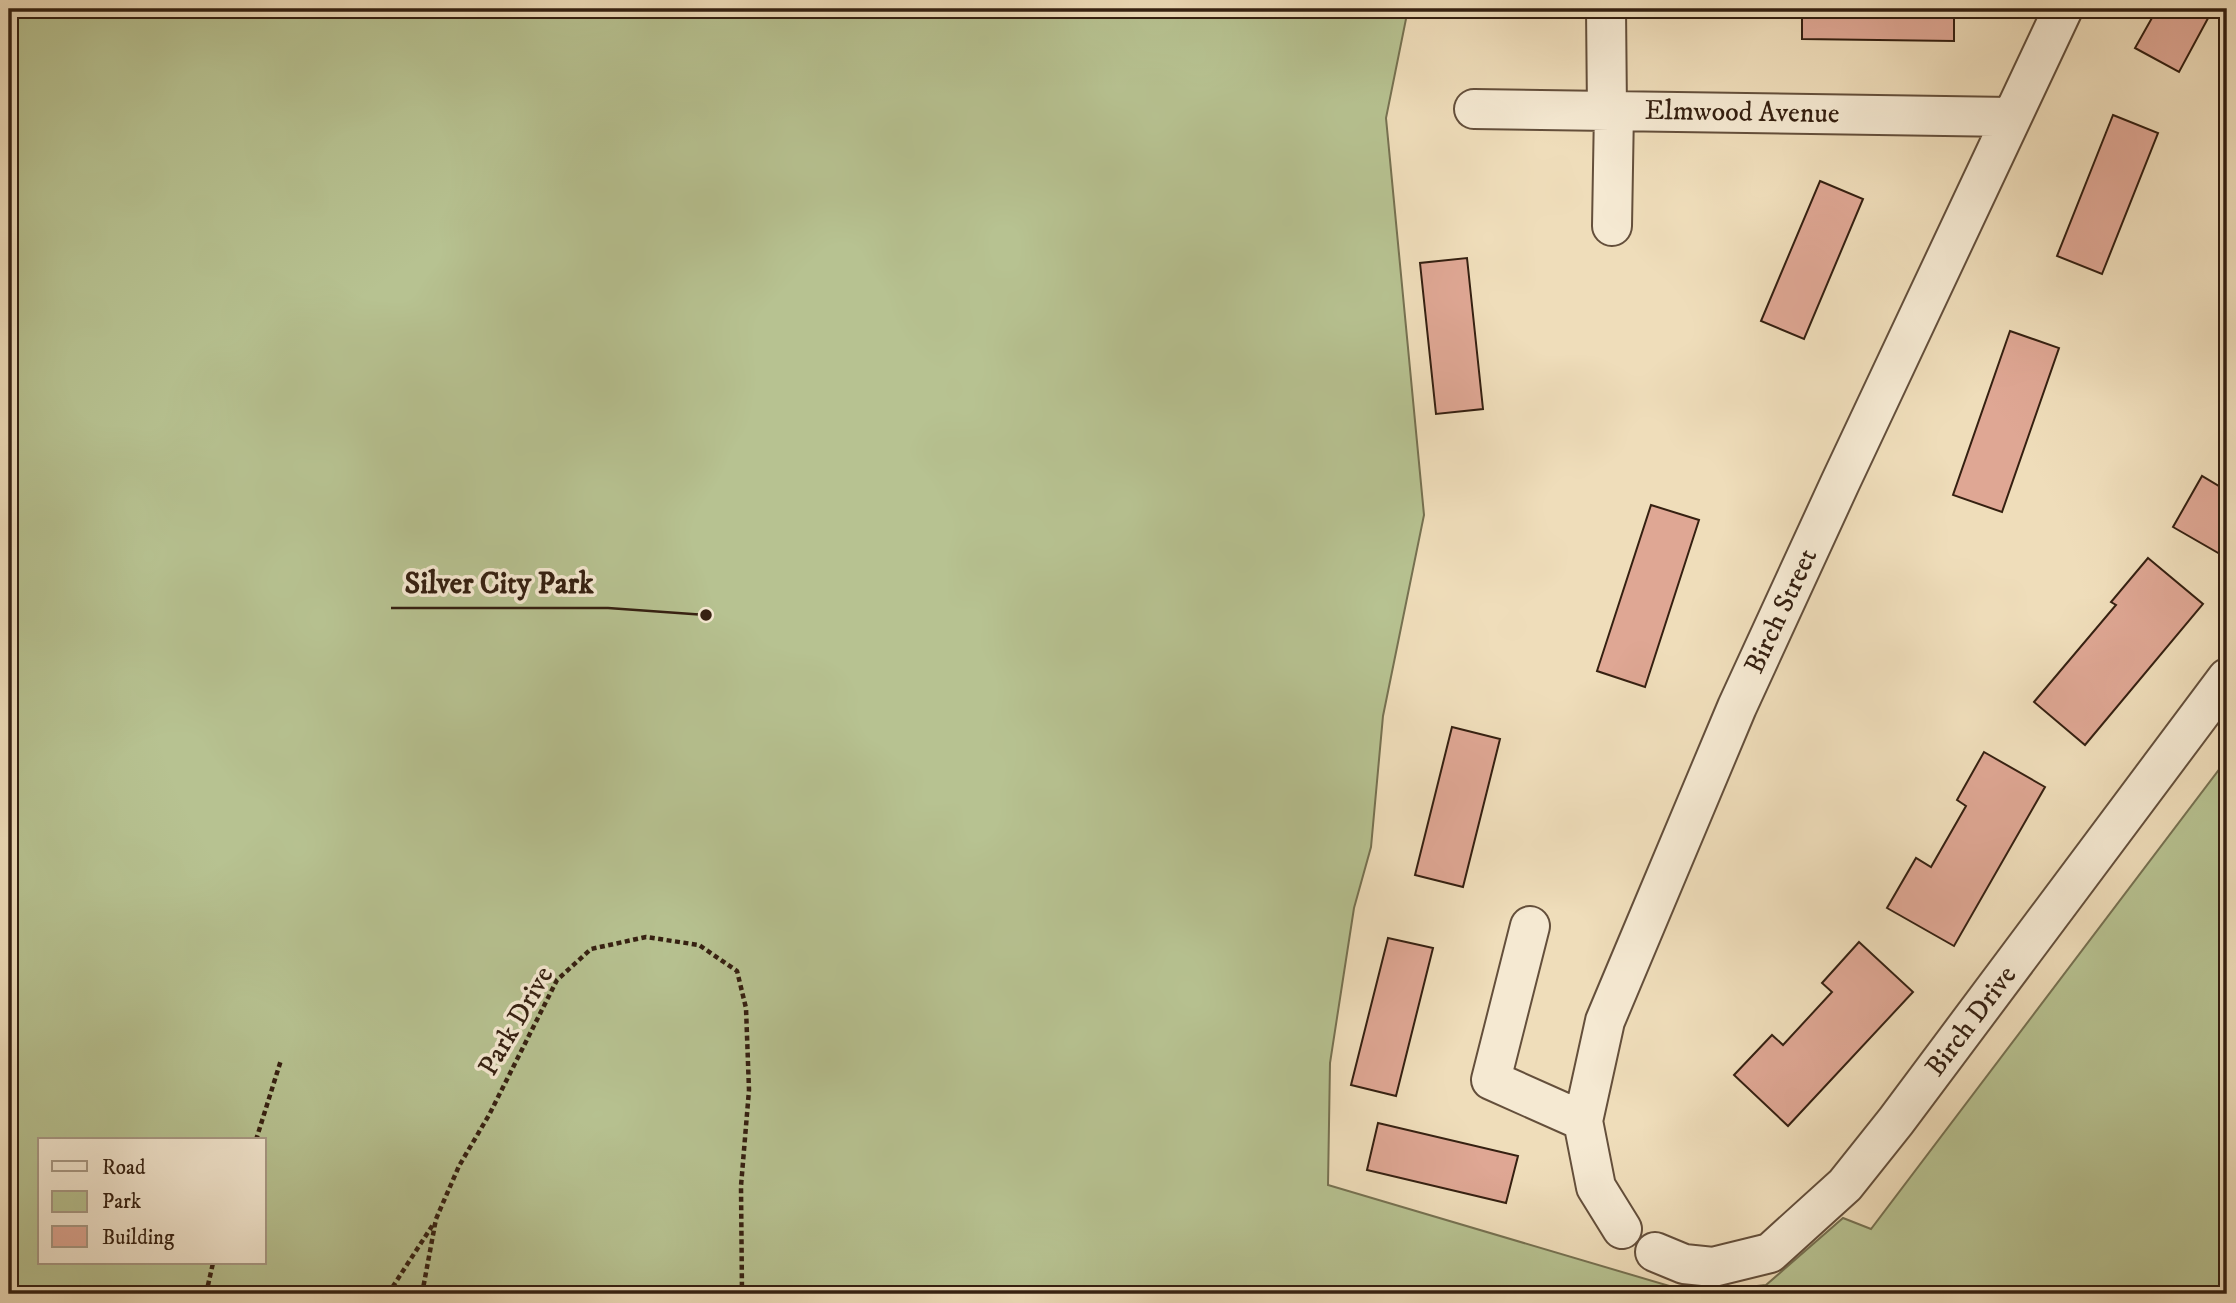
<svg xmlns="http://www.w3.org/2000/svg" width="2236" height="1303" font-family="'IM FELL DW Pica',serif">
<style>
.green{fill:#b7c291;stroke:#767151;stroke-width:2;fill-rule:evenodd}
.building{fill:#dfa794;stroke:#352011;stroke-width:2}
.lines{fill:none;stroke-linecap:round;stroke-linejoin:round}
.minor-casing{stroke:#644f3b;stroke-width:42}
.path{stroke:#352011;stroke-width:4.5;stroke-dasharray:5 3.5;stroke-linecap:butt}
.minor{stroke:#f5e9d2;stroke-width:38}
.labels{text-anchor:middle;dominant-baseline:central;stroke-width:7;stroke-linejoin:round;paint-order:stroke}
.street-label{font-size:28px;fill:#352011;stroke:#f5e9d2}
.leader{fill:none;stroke:#352011;stroke-width:2.5}
.callout-dot{fill:#352011;stroke:#f5e9d2;stroke-width:2.5}
.callout-label{font-size:30px;text-anchor:middle;font-weight:bold;fill:#352011;stroke:#f5e9d2;stroke-width:7;stroke-linejoin:round;paint-order:stroke}
</style>
<rect width="100%" height="100%" fill="#efddba"/>
<filter id="stains"><feTurbulence type="fractalNoise" baseFrequency=".00286" numOctaves="4"/><feColorMatrix values="0 0 0 0 .2 0 0 0 0 .09 0 0 0 0 .02 0 0 0 .5 -.17"/></filter>
<radialGradient id="worn" r=".72"><stop offset=".6" stop-color="#630" stop-opacity="0"/><stop offset="1" stop-color="#630" stop-opacity=".3"/></radialGradient>
<path class="green" d="M9 9H1408L1386 118 1424 515 1383 716 1371 847 1354 908 1330 1063 1328 1185 1693 1293 1766 1285 1843 1218 1871 1229 2227 759V1294H9ZM40 1140H264V1263H40Z"/>
<path class="building" d="M1802 9H1954V41L1802 39Z
M2157 9H2213L2179 72 2135 48Z
M2113 115 2158 133 2102 274 2057 256Z
M1820 181 1863 199 1804 339 1761 321Z
M1467 258 1483 409 1436 414 1420 263Z
M2010 331 2059 348 2002 512 1953 495Z
M2227 470V558L2173 527 2202 476 2219 486Z
M1651 505 1699 520 1645 687 1597 671Z
M2148 558 2203 604 2085 745 2034 702 2116 605 2111 602Z
M1452 727 1500 739 1463 887 1415 875Z
M1984 752 2045 787 1954 946 1887 908 1916 858 1931 867 1966 806 1957 800Z
M1388 938 1433 948 1396 1096 1351 1085Z
M1859 942 1913 992 1788 1126 1734 1075 1772 1035 1783 1045 1832 992 1822 983Z
M1378 1123 1518 1156 1506 1203 1367 1170Z"/>
<g class="lines">
<defs>
<path id="minor" d="M1606 9 1607 110
M1474 109 2011 117
M1612 226 1614 110
M1530 926 1491 1080 1583 1121
M1622 1229 1596 1187 1583 1121 1605 1021 1737 707 1840 483 2063 9
M1655 1252 1684 1264 1713 1267 1770 1253 1845 1185 1896 1121 2227 678"/>
</defs>
<use href="#minor" class="minor-casing"/>
<path class="path" d="M256 1140 281 1060
M206 1294 213 1263
M388 1294 434 1223
M422 1294 436 1219 459 1166 489 1115 557 980 591 949 646 937 699 945 737 971 746 1008 749 1090 741 1186 742 1294"/>
<use href="#minor" class="minor"/>
</g>
<g class="labels">
<g class="street-label">
<text transform="translate(1742 112) rotate(1)">Elmwood Avenue</text>
<text transform="translate(1781 611) rotate(-65)">Birch Street</text>
<text transform="translate(516 1021) rotate(-60)">Park Drive</text>
<text transform="translate(1971 1021) rotate(-53)">Birch Drive</text>
</g>
</g>
<path class="leader" d="M706 615L608 608H391"/>
<circle class="callout-dot" cx="706" cy="615" r="7"/>
<g class="callout-label">
<text x="499" y="593">Silver City Park</text>
</g>
<rect width="2236" height="1303" fill="none" stroke="#efddba" stroke-width="35"/>
<rect x="10" y="10" width="2215" height="1282" fill="none" stroke="#352011" stroke-width="3.5"/>
<rect x="18" y="18" width="2201" height="1268" fill="none" stroke="#352011" stroke-width="2"/>
<rect x="38" y="1138" width="228" height="126" fill="#f5e9d2" stroke="#a89985" stroke-width="2"/>
<rect x="52" y="1161" width="35" height="10" fill="#f5e9d2" stroke="#a89985" stroke-width="2"/>
<text x="102" y="1174" font-size="21" fill="#352011">Road</text>
<rect x="52" y="1191" width="35" height="21" fill="#b7c291" stroke="#a89985" stroke-width="2"/>
<text x="102" y="1208" font-size="21" fill="#352011">Park</text>
<rect x="52" y="1226" width="35" height="21" fill="#dfa794" stroke="#a89985" stroke-width="2"/>
<text x="102" y="1244" font-size="21" fill="#352011">Building</text>
<rect width="100%" height="100%" filter="url(#stains)"/>
<rect width="100%" height="100%" fill="url(#worn)"/>
</svg>
